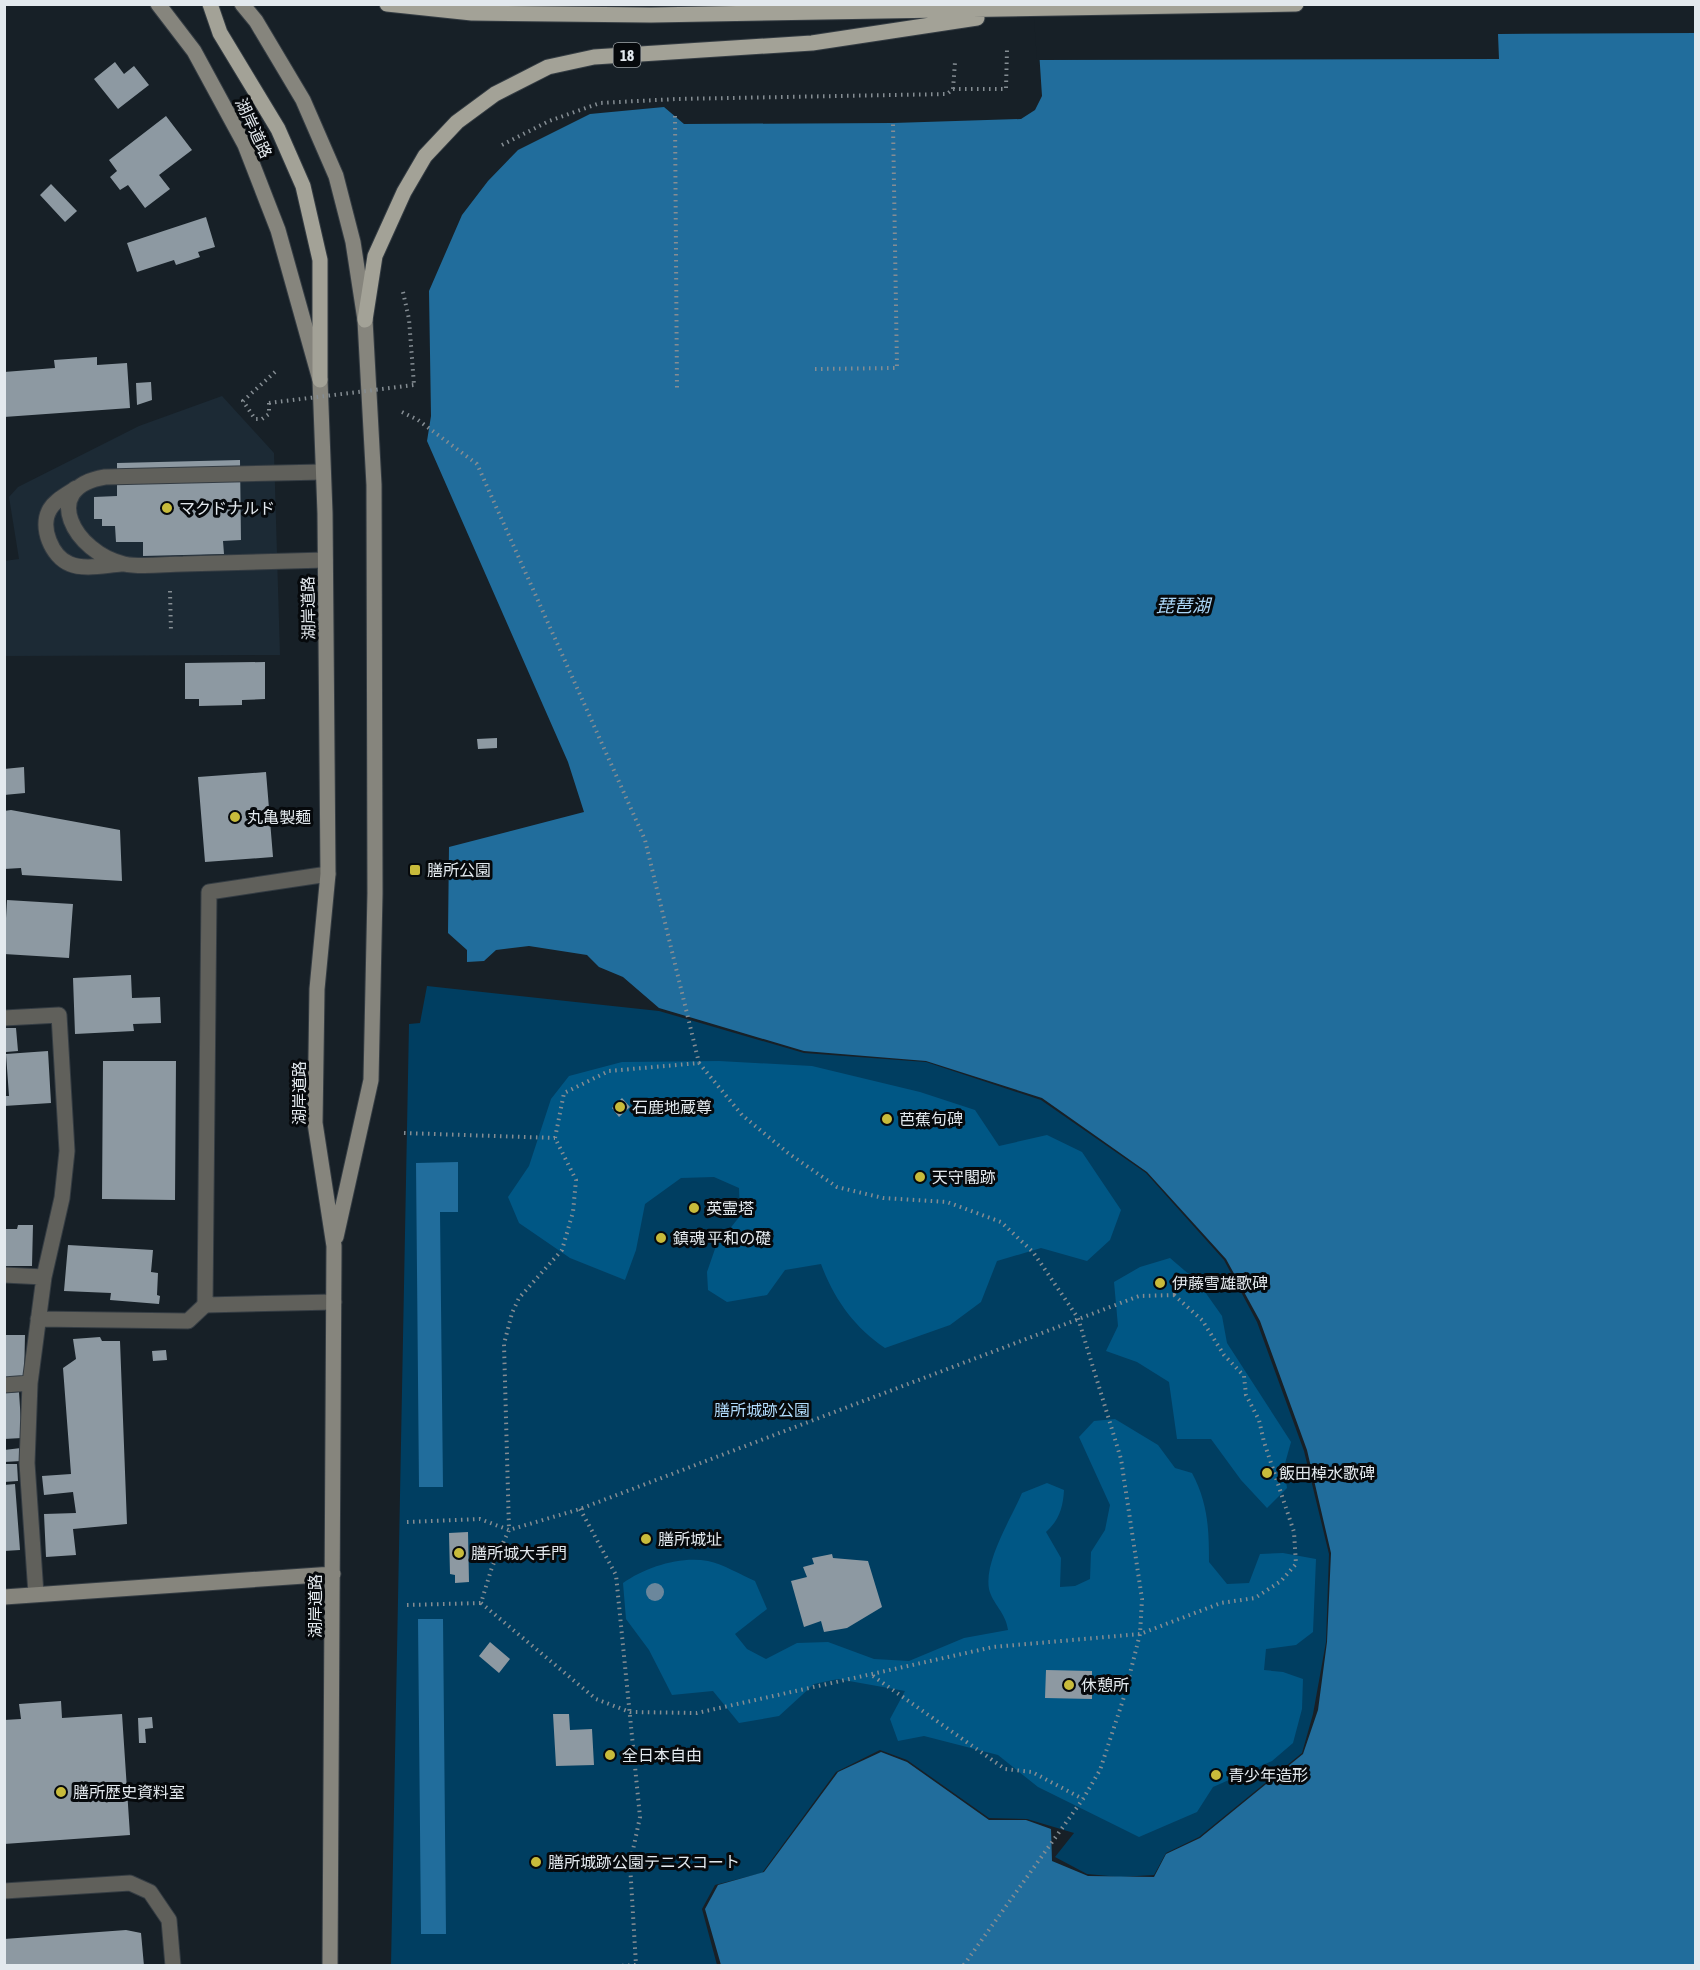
<svg xmlns="http://www.w3.org/2000/svg" width="1700" height="1970" font-family="'Asap Condensed','Noto Sans JP',sans-serif">
<style>
.built{fill:#1c2a35}
.green{fill:#003e61}
.forest{fill:#005785}
.water{fill:#216d9c}
.pier{fill:#172027}
.building{fill:#8d99a2}
.lines{fill:none;stroke-linecap:round;stroke-linejoin:round}
.lane-casing{stroke:#343c43;stroke-width:17}
.street-casing{stroke:#343c43;stroke-width:17}
.secondary-casing{stroke:#343c43;stroke-width:17}
.primary-casing{stroke:#343c43;stroke-width:17}
.path{stroke:#858d93;stroke-width:4;stroke-dasharray:1.5 4.5;stroke-linecap:butt}
.lane{stroke:#60605b;stroke-width:15}
.street{stroke:#60605b;stroke-width:15}
.secondary{stroke:#86857d;stroke-width:15}
.primary{stroke:#a3a297;stroke-width:15}
.path-bridge{stroke:#858d93;stroke-width:4;stroke-dasharray:1.5 4.5;stroke-linecap:butt}
.tree{fill:#6b879c}
.poi-dot{fill:#c8bb3b;stroke:#06090c;stroke-width:2}
.labels{text-anchor:middle;dominant-baseline:central;stroke-width:6;stroke-linejoin:round;paint-order:stroke}
.shield{fill:#06090c;stroke:#a1a6aa;stroke-width:1.5}
.shield-label{font-size:15px;font-weight:bold;fill:#e3e9ee}
.street-label{font-size:16px;fill:#e3e9ee;stroke:#06090c}
.poi-label{font-size:16px;fill:#e3e9ee;stroke:#06090c;text-anchor:start}
.park-label{font-size:16px;fill:#b0dbfc;stroke:#06090c}
.water-label{font-size:18px;font-style:italic;fill:#abd6f7;stroke:#06090c}
</style>
<rect width="100%" height="100%" fill="#172027"/>
<path class="built" d="M222 396 274 453 280 655 5 656 4 561 19 559 9 497 18 487 139 426Z"/>
<path class="green" d="M427 986 659 1011 804 1053 926 1062 1041 1100 1146 1173 1224 1260 1257 1322 1304 1451 1329 1554 1326 1642 1313 1714 1302 1753 1199 1837 1166 1853 1154 1875 1120 1877 1087 1874 1055 1857 1074 1833 1027 1819 989 1818 907 1760 880 1750 836 1772 762 1873 715 1885 702 1909 717 1965 391 1966 409 1024 420 1023Z"/>
<path class="forest" d="M719 1061 812 1066 920 1092 975 1110 999 1146 1047 1135 1082 1152 1121 1210 1110 1240 1087 1261 1041 1248 997 1261 981 1302 950 1325 885 1348C854 1327 834 1299 821 1264L785 1270 767 1295 727 1302 708 1290 707 1272 716 1246 740 1216 739 1188 714 1177 681 1178 645 1204 636 1250 625 1280 570 1258 519 1223 508 1197 529 1166 551 1099 569 1076 622 1062Z
M1170 1258 1198 1282 1222 1316 1227 1343 1291 1442 1284 1467 1287 1488 1267 1508 1241 1480 1211 1439H1177L1169 1382 1137 1362 1106 1351 1118 1326 1114 1282 1140 1267Z
M1115 1419 1158 1445 1175 1468 1192 1473C1208 1503 1209 1529 1209 1562L1227 1584 1249 1583 1260 1554 1283 1553 1316 1559 1313 1632 1296 1645 1266 1649 1264 1670 1283 1672 1303 1679 1302 1709 1293 1743 1272 1761 1213 1787 1197 1812 1139 1837 1038 1787 998 1755 924 1736 898 1741 890 1719 905 1691 838 1679 814 1684 779 1716 739 1723 713 1691 672 1695 649 1650 626 1619 623 1583C646 1567 680 1556 708 1561 723 1564 741 1575 755 1581L767 1609 735 1634 747 1649 766 1659 797 1643 828 1642 874 1659 909 1661 964 1638 1008 1630C1006 1613 992 1603 989 1589 984 1561 1011 1519 1022 1493L1047 1483 1064 1490C1063 1508 1059 1520 1046 1532L1061 1558 1060 1587 1075 1586 1090 1579 1091 1552 1105 1530 1110 1505 1079 1437 1094 1421Z"/>
<path class="water" d="M1036 5H1695V1965H721L705 1909 718 1885 764 1872 838 1772 881 1752 907 1762 989 1820H1026L1051 1829 1052 1861 1088 1876 1154 1877 1166 1854 1200 1838 1303 1754 1318 1710 1327 1642 1331 1553 1307 1450 1260 1321 1226 1259 1147 1172 1042 1098 926 1061 804 1051 659 1008 623 977 599 967 587 955 529 946 496 950 484 961 467 962V950L448 933 449 847 584 812 568 762 427 441 431 416 429 291 462 215 488 181 518 150 590 114 664 107 684 124 893 123 1021 119 1035 110 1042 96Z
M458 1162V1212H440L443 1487H419L416 1163Z
M418 1619H443L446 1934H421Z"/>
<path class="pier" d="M1033 4 1695 5V33L1498 34 1499 59 1037 60Z"/>
<path class="building" d="M115 62 124 74 134 66 149 85 118 109 94 79Z
M166 116 192 150 159 175 170 189 145 208 128 185 120 190 110 177 117 171 109 160Z
M51 184 77 211 65 222 40 195Z
M206 217 215 247 198 252 200 257 176 265 174 260 137 272 127 243Z
M97 357V365L127 363 130 408 4 417V372L55 368 54 360Z
M151 382 152 400 137 405 136 383Z
M240 460 241 540 223 541 224 554 143 556V542H116L115 526H102V519H94V497L117 496V463Z
M265 662V699L242 700V705L199 706V699H185V663Z
M497 738V748L478 749 477 739Z
M24 767 25 793 4 795V769Z
M266 772 273 857 205 862 198 777Z
M11 810 120 830 122 881 22 875 21 868 4 869V811Z
M7 900 73 904 69 958 4 954Z
M131 975 132 998 160 997 161 1023 133 1024 134 1031 75 1034 73 978Z
M5 1028H16L18 1051 6 1052Z
M48 1051 51 1103 4 1106V1096H9L6 1054Z
M103 1061H176L175 1200 102 1199Z
M622 1098 630 1107 619 1117 612 1108Z
M18 1225H33L32 1266H4V1229H17Z
M68 1245 153 1250 151 1272 158 1273 157 1295 160 1296 159 1304 110 1300 111 1293 64 1291Z
M4 1335H25L24 1379 4 1380Z
M100 1337 102 1341H120L127 1524 73 1529 76 1555 46 1557 44 1514 76 1513 73 1492 44 1495 42 1476 71 1474 63 1368 76 1359 73 1339Z
M166 1350 167 1360 153 1361 152 1351Z
M19 1392 22 1438 4 1439V1393Z
M21 1448V1461L4 1462V1450Z
M4 1464H17L18 1481 4 1482Z
M15 1484 20 1550 4 1551V1485Z
M468 1532 469 1582 455 1583V1575L450 1574 449 1533Z
M832 1554 833 1558 868 1561 882 1607 847 1628 824 1632 821 1621 804 1627 791 1581 807 1577 803 1567 814 1564 812 1558Z
M490 1642 510 1659 499 1673 479 1656Z
M1046 1670 1092 1671V1699L1045 1698Z
M61 1701 62 1718 122 1714 130 1835 4 1844V1720L21 1719 19 1704Z
M553 1714H569L570 1730 592 1729 594 1765 556 1766Z
M152 1717 153 1728 145 1729 146 1743H139L138 1718Z
M126 1930 141 1933 144 1966H4V1939Z"/>
<g class="lines">
<defs>
<path id="lane" d="M323 472 105 477C38 488 75 553 124 564 142 568 165 564 183 564 231 563 278 561 325 560
M76 488C68 494 55 500 50 509 39 527 52 557 70 564 84 570 106 565 121 564
M4 1018 59 1015 67 1151 62 1198 44 1277 30 1383 27 1463 36 1594
M4 1275 44 1277
M38 1319 188 1321 205 1305
M4 1385 30 1383
M4 1891 130 1883 150 1892 169 1920 173 1966"/>
<path id="street" d="M328 874 209 892 205 1305 334 1302"/>
<path id="secondary" d="M158 4 194 51 245 145 278 230 320 380 325 513 328 874 317 989 315 1123 334 1246 330 1966
M242 4 256 21 303 100 336 176 353 242 365 320 374 485 375 893 371 1080 336 1237
M4 1597 333 1574"/>
<path id="primary" d="M210 4 220 33 278 129 303 186 320 260V380
M387 4 472 13 651 15 1296 4
M365 320 375 256 404 192 425 156 457 122 495 94 548 67 594 57 812 43 977 18"/>
</defs>
<use href="#lane" class="lane-casing"/>
<use href="#street" class="street-casing"/>
<use href="#secondary" class="secondary-casing"/>
<use href="#primary" class="primary-casing"/>
<path class="path" d="M953 89H1006L1007 50
M675 116 677 391
M502 145 549 121 600 103 676 99 947 94 953 89 955 62
M403 292 409 319 414 385
M815 369 897 368 893 123
M269 403V414L262 419H255L243 401 275 372
M402 412 418 420 477 464 645 840 699 1063
M170 591 171 632
M404 1133 555 1138
M1174 1295 1202 1320 1224 1355 1244 1376 1246 1395 1259 1420 1264 1442 1294 1532 1296 1564 1281 1581 1255 1598 1221 1603 1140 1634 993 1647 697 1713 630 1712 596 1699 481 1603 492 1567 509 1530 580 1509 1139 1296Z
M580 1509 616 1575 640 1817 630 1864 636 1965 620 1966
M407 1522 480 1519 509 1530 504 1344 512 1313 519 1298 562 1250 573 1212 576 1180 555 1138 564 1093 609 1071 699 1063 742 1115 788 1153 837 1187 883 1198 947 1202 1001 1222 1033 1252 1078 1318 1121 1459 1142 1599 1140 1634 1124 1697 1100 1770 1083 1799 963 1966
M407 1605 481 1603
M873 1676 1005 1769 1032 1772 1083 1799"/>
<use href="#lane" class="lane"/>
<use href="#street" class="street"/>
<use href="#secondary" class="secondary"/>
<use href="#primary" class="primary"/>
<path class="path-bridge" d="M269 403 414 385"/>
</g>
<circle class="tree" cx="655" cy="1592" r="9"/>
<g class="poi-dot">
<circle cx="167" cy="508" r="6"/>
<circle cx="235" cy="817" r="6"/>
<rect x="409" y="864" width="12" height="12" rx="3"/>
<circle cx="620" cy="1107" r="6"/>
<circle cx="887" cy="1119" r="6"/>
<circle cx="920" cy="1177" r="6"/>
<circle cx="694" cy="1208" r="6"/>
<circle cx="661" cy="1238" r="6"/>
<circle cx="1160" cy="1283" r="6"/>
<circle cx="1267" cy="1473" r="6"/>
<circle cx="646" cy="1539" r="6"/>
<circle cx="459" cy="1553" r="6"/>
<circle cx="1069" cy="1685" r="6"/>
<circle cx="610" cy="1755" r="6"/>
<circle cx="1216" cy="1775" r="6"/>
<circle cx="61" cy="1792" r="6"/>
<circle cx="536" cy="1862" r="6"/>
</g>
<g class="labels">
<rect class="shield" x="613.5" y="43" width="27" height="24" rx="4.5"/>
<g class="shield-label">
<text x="627" y="55">18</text>
</g>
<g class="street-label">
<text transform="translate(254 128) rotate(65)">湖岸道路</text>
<text transform="translate(308 608) rotate(-91)">湖岸道路</text>
<text transform="translate(299 1093) rotate(-90)">湖岸道路</text>
<text transform="translate(315 1606) rotate(-90)">湖岸道路</text>
</g>
<g class="poi-label">
<text x="179" y="508">マクドナルド</text>
<text x="247" y="817">丸亀製麺</text>
<text x="427" y="870">膳所公園</text>
<text x="632" y="1107">石鹿地蔵尊</text>
<text x="899" y="1119">芭蕉句碑</text>
<text x="932" y="1177">天守閣跡</text>
<text x="706" y="1208">英霊塔</text>
<text x="673" y="1238">鎮魂 平和の礎</text>
<text x="1172" y="1283">伊藤雪雄歌碑</text>
<text x="1279" y="1473">飯田棹水歌碑</text>
<text x="658" y="1539">膳所城址</text>
<text x="471" y="1553">膳所城大手門</text>
<text x="1081" y="1685">休憩所</text>
<text x="622" y="1755">全日本自由</text>
<text x="1228" y="1775">青少年造形</text>
<text x="73" y="1792">膳所歴史資料室</text>
<text x="548" y="1862">膳所城跡公園テニスコート</text>
</g>
<g class="park-label">
<text x="762" y="1410">膳所城跡公園</text>
</g>
<g class="water-label">
<text x="1183" y="605">琵琶湖</text>
</g>
</g>
<rect width="1700" height="1970" fill="none" stroke="#e3e9ee" stroke-width="12"/>
</svg>
